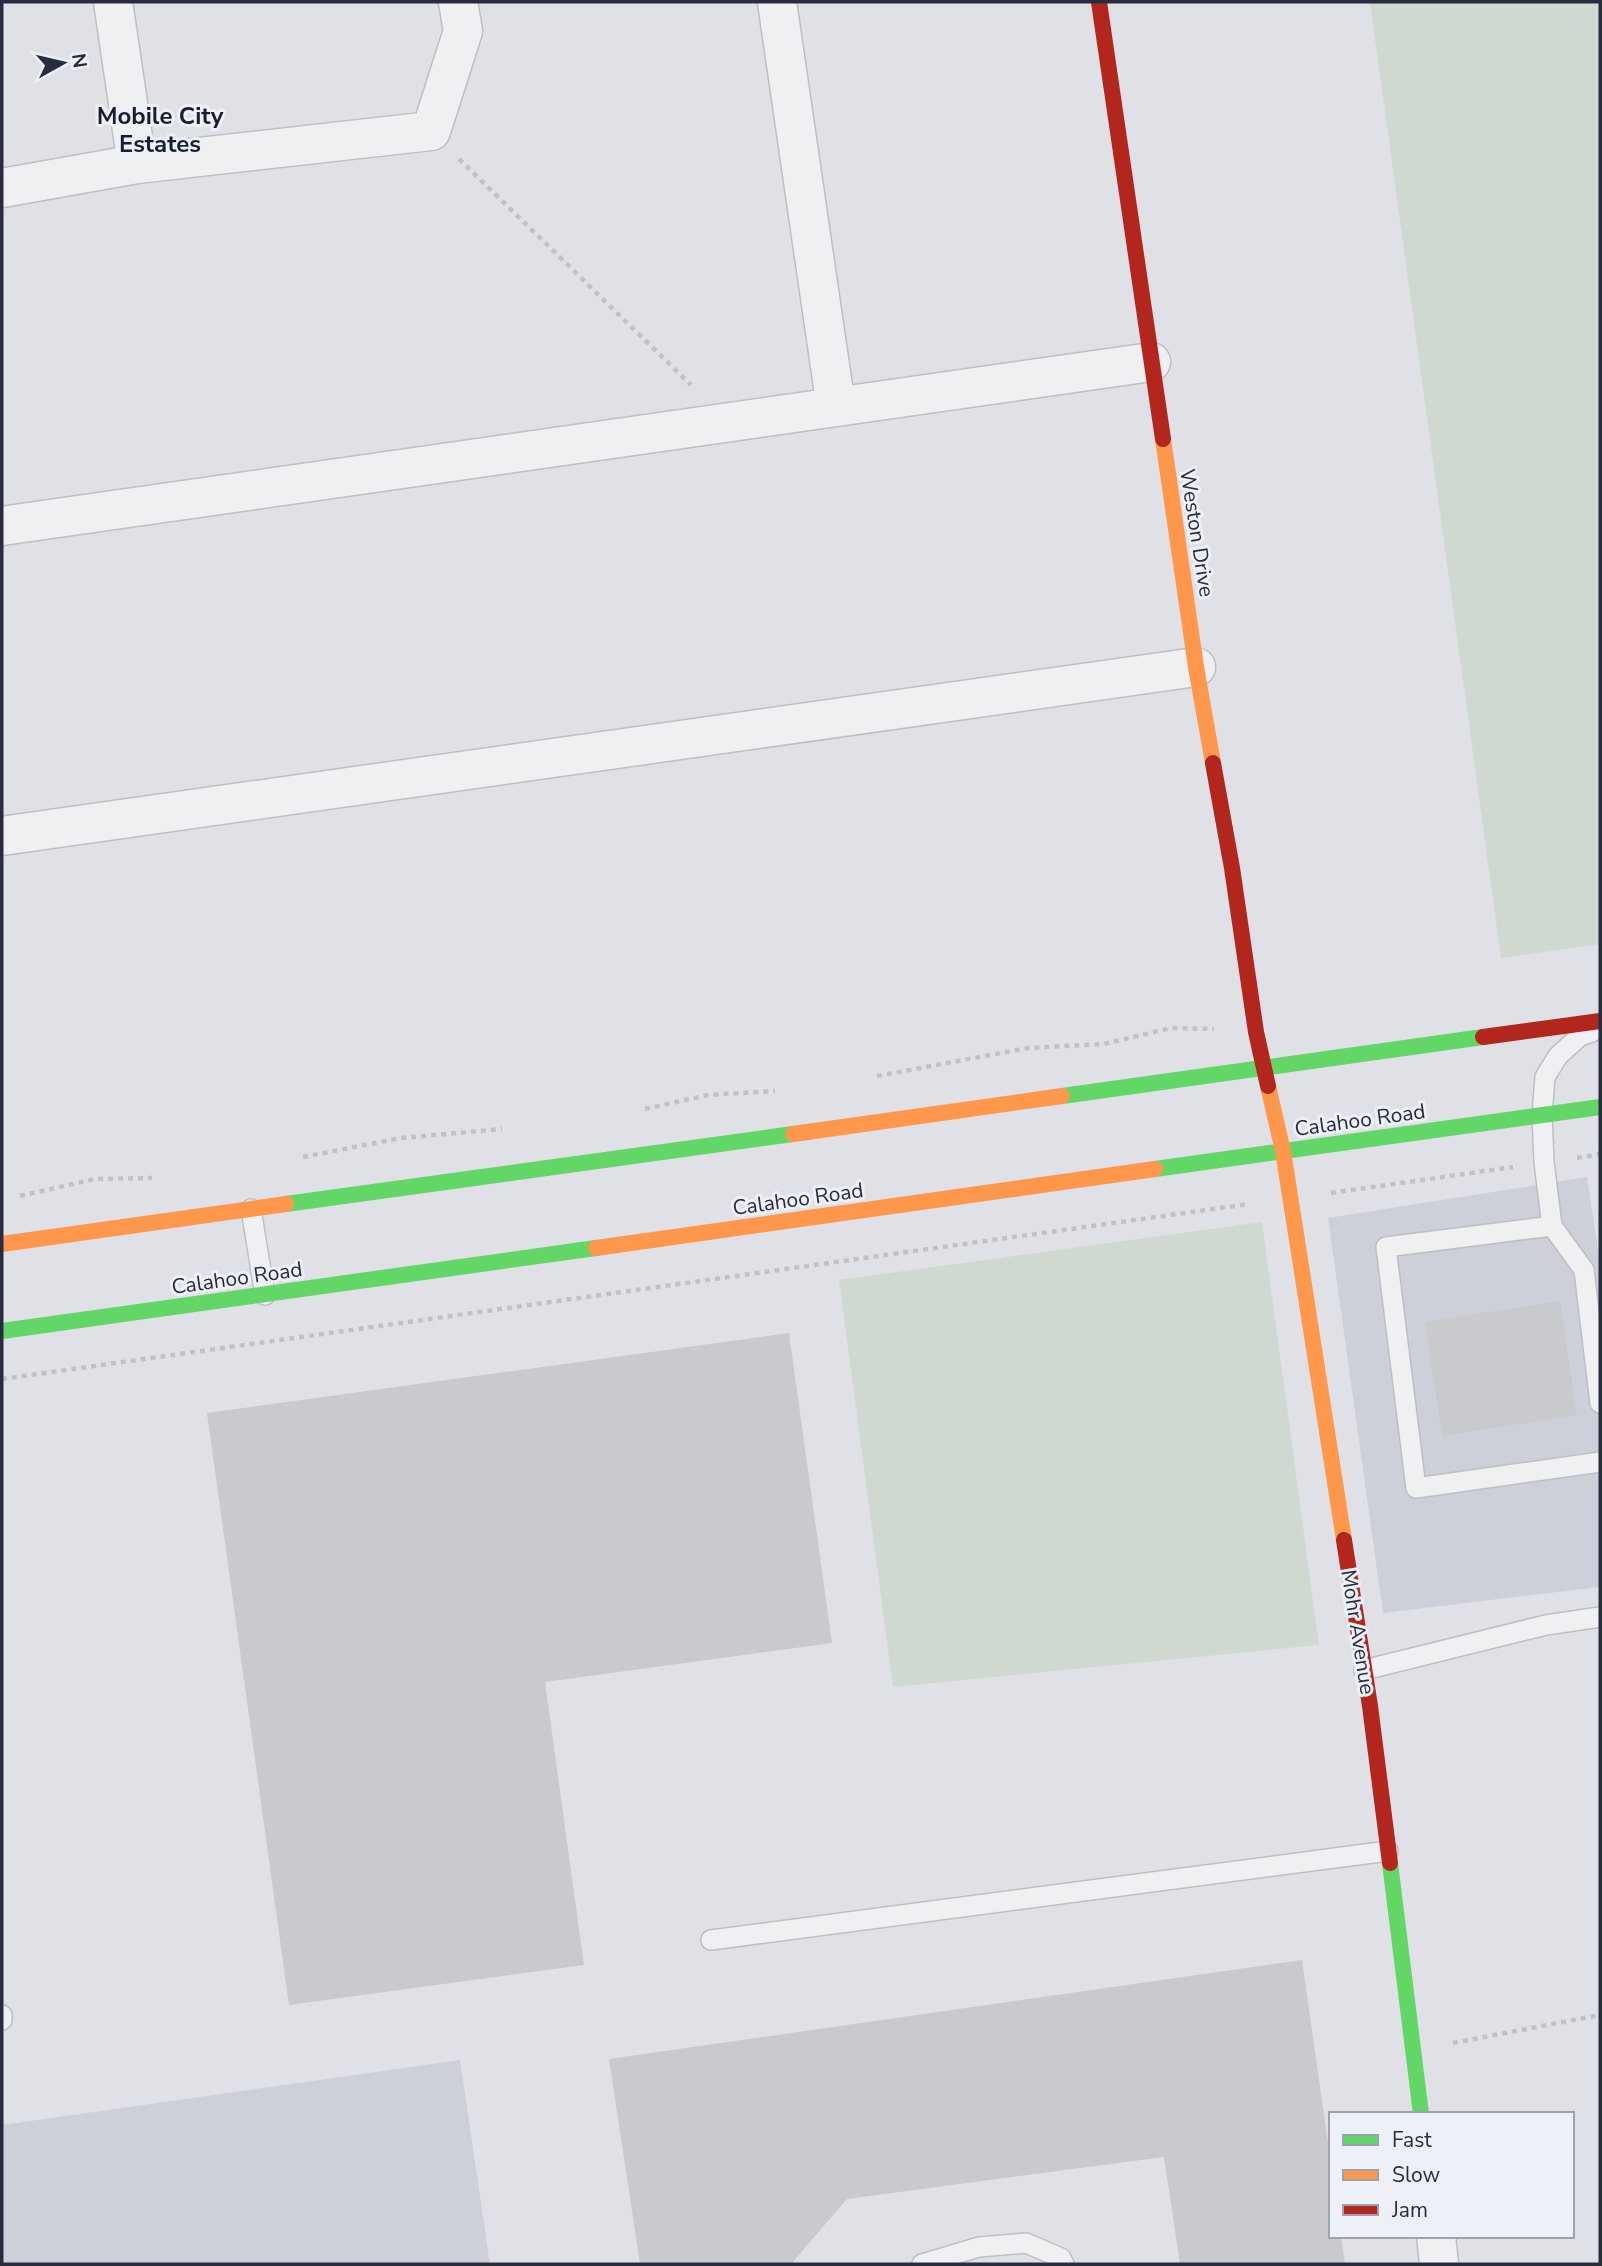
<svg xmlns="http://www.w3.org/2000/svg" width="1602" height="2266" font-family="'Nunito Sans',sans-serif">
<style>
.built{fill:#ced0d9}
.green{fill:#cfd9d1}
.building{fill:#c8cace}
.lines{fill:none;stroke-linecap:round;stroke-linejoin:round}
.lane-casing{stroke:#bebfc4;stroke-width:22}
.street-casing{stroke:#bebfc4;stroke-width:41}
.path{stroke:#c1c2c7;stroke-width:4.5;stroke-dasharray:5 5;stroke-linecap:butt}
.lane{stroke:#f0f0f2;stroke-width:19}
.street{stroke:#f0f0f2;stroke-width:38}
.fast{stroke:#63d668;stroke-width:16}
.slow{stroke:#ff974d;stroke-width:16}
.jam{stroke:#b3261e;stroke-width:16}
.labels{text-anchor:middle;dominant-baseline:central;stroke-width:6;stroke-linejoin:round;paint-order:stroke}
.street-label{font-size:21px;fill:#272c3f;stroke:#edf0f6}
.quarter-label{font-size:24px;font-weight:bold;fill:#191d30;stroke:#edf0f6}
</style>
<rect width="100%" height="100%" fill="#e0e1e6"/>
<path class="built" d="M1587 1177 1600 1263V1587L1383 1613 1328 1218Z
M460 2060 490 2264H2V2125Z"/>
<path class="green" d="M1370 2H1600V944L1501 958Z
M1262 1222 1319 1645 893 1687 839 1280Z"/>
<path class="building" d="M1560 1301 1577 1415 1442 1436 1425 1322Z
M789 1333 832 1643 545 1682 584 1965 289 2005 207 1413Z
M1302 1960 1331 2164V2236H1341L1345 2264H1180L1164 2157 847 2199 791 2264H640L609 2059Z"/>
<g class="lines">
<defs>
<path id="lane" d="M1592 1032 1580 1036 1558 1056 1545 1077 1542 1115 1544 1162 1552 1226 1584 1270 1600 1403
M251 1209 265 1295
M1552 1226 1386 1247 1416 1488 1600 1462
M1364 1670 1546 1625 1600 1617
M711 1940 1388 1851
M2 2015V2020
M922 2264 979 2247 1026 2243 1061 2258 1064 2264"/>
<path id="street" d="M113 2 137 164
M777 2 836 407
M2 188 137 164 431 131 463 31 458 2
M2 526 1151 362
M2 836 1196 667
M1436 2236 1439 2264"/>
</defs>
<use href="#lane" class="lane-casing"/>
<use href="#street" class="street-casing"/>
<path class="path" d="M459 159 691 385
M877 1076 1028 1048 1104 1044 1171 1028 1214 1029
M645 1109 708 1095 775 1091
M303 1157 401 1138 502 1129
M1577 1158 1600 1154
M1331 1193 1513 1167
M20 1196 95 1179 152 1178
M2 1379 1249 1204
M1453 2043 1600 2015"/>
<use href="#lane" class="lane"/>
<use href="#street" class="street"/>
<path class="fast" d="M1062 1096 1483 1037
M1155 1169 1600 1107
M286 1204 793 1134
M2 1331 596 1248
M1390 1863 1421 2114"/>
<path class="slow" d="M1163 439 1196 667 1213 763
M1268 1086 1283 1151 1344 1540
M793 1134 1062 1096
M2 1244 286 1204
M596 1248 1155 1169"/>
<path class="jam" d="M1099 2 1163 439
M1213 763 1232 868 1256 1032 1268 1086
M1483 1037 1600 1021
M1344 1540 1370 1706 1390 1863"/>
</g>
<g class="labels">
<g class="street-label">
<text transform="translate(1197 533) rotate(81)">Weston Drive</text>
<text transform="translate(1360 1120) rotate(-8)">Calahoo Road</text>
<text transform="translate(798 1199) rotate(-8)">Calahoo Road</text>
<text transform="translate(237 1278) rotate(-8)">Calahoo Road</text>
<text transform="translate(1358 1632) rotate(81)">Mohr Avenue</text>
</g>
<g class="quarter-label">
<text x="160" y="116">Mobile City<tspan x="160" dy="28">Estates</tspan></text>
</g>
</g>
<rect width="1602" height="2266" fill="none" stroke="#272c3f" stroke-width="7"/>
<rect x="1329" y="2112" width="245" height="126" fill="#edf0f6" stroke="#9ea2ad" stroke-width="2"/>
<rect x="1343" y="2135" width="35" height="10" fill="#63d668" stroke="#9ea2ad" stroke-width="2"/>
<text x="1392" y="2147" font-size="21" fill="#272c3f">Fast</text>
<rect x="1343" y="2170" width="35" height="10" fill="#ff974d" stroke="#9ea2ad" stroke-width="2"/>
<text x="1392" y="2182" font-size="21" fill="#272c3f">Slow</text>
<rect x="1343" y="2205" width="35" height="10" fill="#b3261e" stroke="#9ea2ad" stroke-width="2"/>
<text x="1392" y="2217" font-size="21" fill="#272c3f">Jam</text>
<g transform="translate(63 63) rotate(82)" stroke="#edf0f6" stroke-width="5" paint-order="stroke">
<path d="M0-5L12 26L0 18L-12 26Z" fill="#272c3f"/>
<text y="-10" font-size="19" font-weight="bold" text-anchor="middle" fill="#272c3f">N</text>
</g>
</svg>
